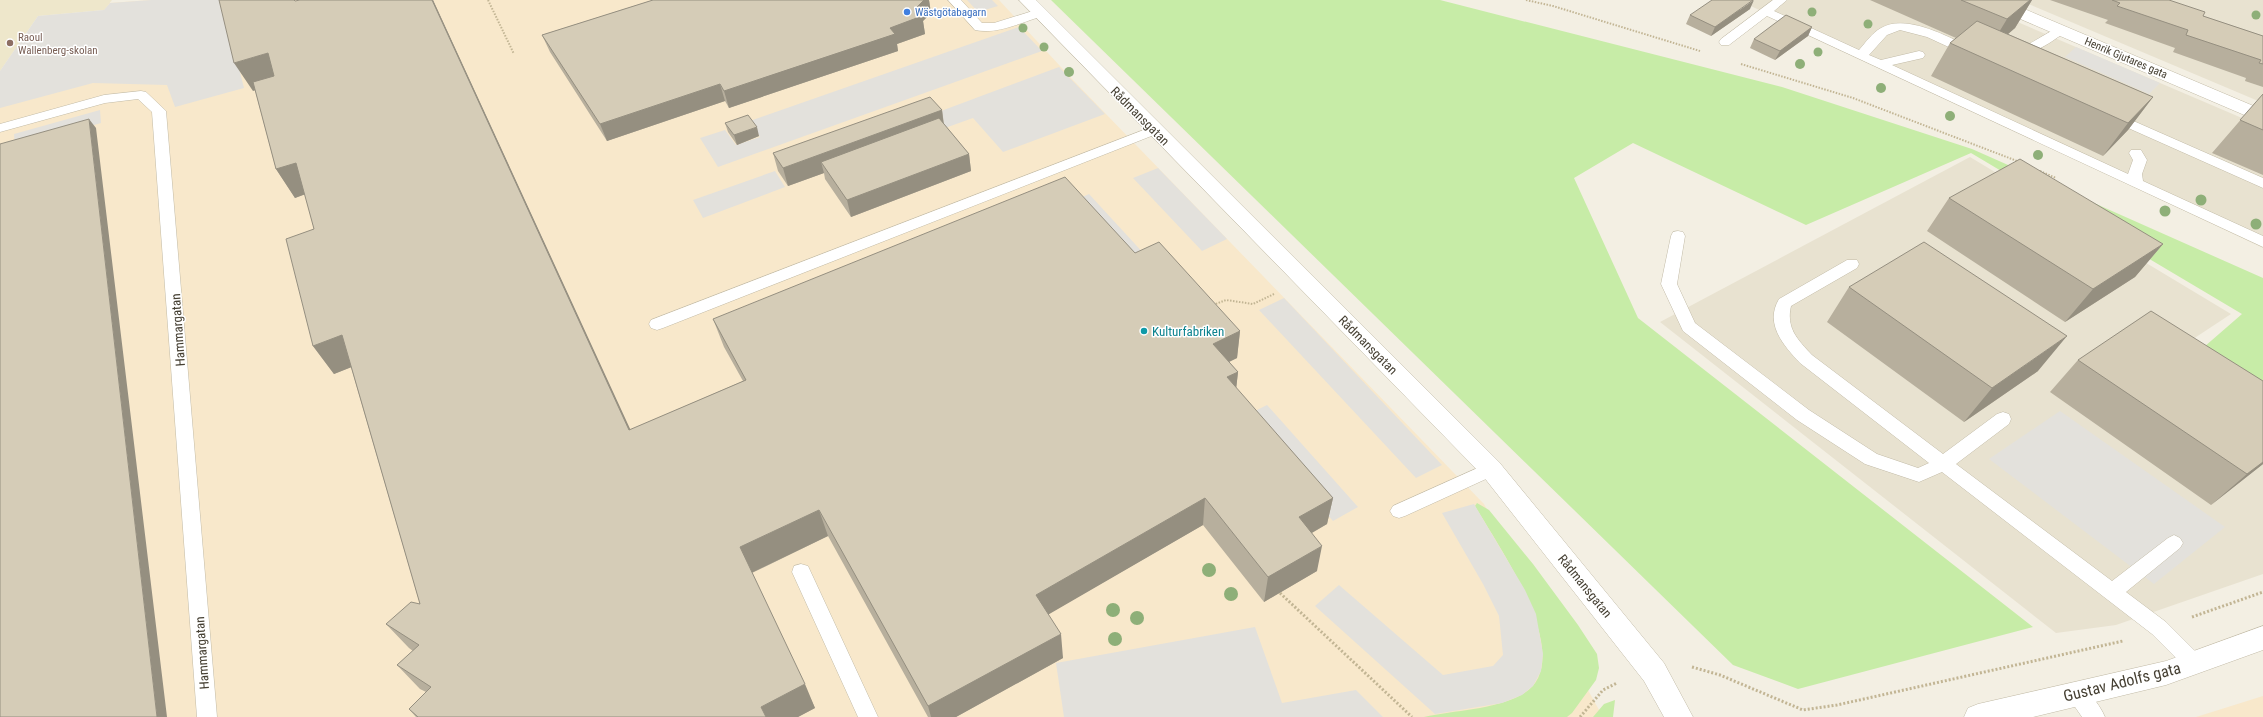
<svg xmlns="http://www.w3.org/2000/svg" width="2263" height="717" font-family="'Roboto Condensed',sans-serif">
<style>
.residential{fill:#e8e2d0}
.commercial{fill:#f8e8cb}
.education{fill:#eee7cb}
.green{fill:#c7eca7}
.parking{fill:#e3e1dc}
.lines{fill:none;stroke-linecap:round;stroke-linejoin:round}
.service-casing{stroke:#c2bba7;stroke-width:1}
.minor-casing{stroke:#c2bba7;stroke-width:1}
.path-far1{stroke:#c2b594;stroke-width:2;stroke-dasharray:1.5 1.5;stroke-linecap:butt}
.path{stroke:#c2b594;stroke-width:3;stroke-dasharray:2 2;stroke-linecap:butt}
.service{fill:#fff;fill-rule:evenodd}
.minor{fill:#fff;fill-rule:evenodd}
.tree{fill:#8eaf78}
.wall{fill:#b7af9d}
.shaded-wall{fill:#958f80}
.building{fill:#d5ccb7;stroke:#958f80}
.shop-dot{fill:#3f7fe0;stroke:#fff;stroke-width:1.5}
.education-dot{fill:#8d6e63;stroke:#fff;stroke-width:1.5}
.culture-dot{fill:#0f9aa8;stroke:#fff;stroke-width:1.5}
.labels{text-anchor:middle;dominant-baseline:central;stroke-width:3;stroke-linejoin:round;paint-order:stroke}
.far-shop-label{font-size:11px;fill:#366cbe;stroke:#fff;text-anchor:start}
.far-education-label{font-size:11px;fill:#785e54;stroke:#fff;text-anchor:start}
.far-street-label{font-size:11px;fill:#453f32;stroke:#fff}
.street-label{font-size:13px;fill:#453f32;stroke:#fff}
.culture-label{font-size:13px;fill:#0d838f;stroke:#fff;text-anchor:start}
.near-street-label{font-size:16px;fill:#453f32;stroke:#fff}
</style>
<rect width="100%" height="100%" fill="#f3efe3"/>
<path class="residential" d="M1738 0H1966L2263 127V248Z
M2019 0H2263V103Z
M1970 157 2231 314 2187 343 2263 396V574L2116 625 2056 633 1660 322Z"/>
<path class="commercial" d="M151 0H999L1073 80 1484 504 1603 717H0V71L104 10 109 3Z
M2263 696V717H2196Z"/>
<path class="education" d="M0 0H112L104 10 38 16 0 71Z"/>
<path class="green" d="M1051 0H1440L1782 87 1972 149 2263 278V387L2204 347 2242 314 1971 153 1806 225 1633 143 1574 178 1638 318 2033 627 1798 689 1733 665Z
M1477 503 1489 510 1533 564 1578 625 1597 654 1599 668 1596 680 1572 713 1567 717H1424C1455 710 1493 710 1521 695 1582 663 1496 543 1475 506Z
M1615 700 1613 717H1593L1604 704Z"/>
<path class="parking" d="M151 0H234L229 29 244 88 175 107 167 85 93 83 0 108V71L38 16 104 10 110 3Z
M967 0H992L998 6 978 12Z
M1019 27 1042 51 718 167 700 138 725 130 736 145 760 137 750 121Z
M2076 47 2160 83 2149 94 2065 57Z
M1059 67 1105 114 1003 152 973 118 945 128 933 114Z
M100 110 101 123 15 148 14 134Z
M1158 168 1227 239 1202 251 1133 178Z
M775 171 785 187 703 218 693 200Z
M1089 194 1158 269 1135 280 1067 204Z
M1284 298 1442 465 1416 478 1259 310Z
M1267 405 1358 507 1333 521 1243 417Z
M2060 411 2225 527 2154 584 1989 459Z
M1474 504 1525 590 1536 614 1543 654 1541 671 1533 686 1522 695 1502 703 1435 714 1315 606 1339 585 1443 675 1493 666 1503 655 1499 616 1483 584 1442 513Z
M1255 627 1282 703 1356 690 1383 717H1064L1056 663Z"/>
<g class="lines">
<defs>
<path id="service" d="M948 0H961L982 23H994L1039 9 1045 13 1043 16C1022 22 997 35 975 30Z
M1773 0H1787L1774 11 1859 50C1866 42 1872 33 1881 28 1907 13 1950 38 1974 49L1976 52 1974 55H1966L1927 37 1900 30 1887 35 1869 55 1881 60 1919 51 1923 52 1925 55 1923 58 1892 65 2128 174 2133 160 2129 153 2131 150H2141L2147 160 2142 174 2143 181 2263 236V247L1767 16 1729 45H1721L1719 42 1721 39Z
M2060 26 2064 27 2066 30 2064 33C2048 44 2032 57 2011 52L2009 49 2015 45 2029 44Z
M141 91 146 92 166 111 217 717H197L152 112 138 99 105 103 0 132V124L104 95Z
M2113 112 2263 178V188L2108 119 2106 116 2108 113Z
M1154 126 1159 127 1161 130 1159 133 663 328 657 330 651 328 649 324 651 320Z
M1678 231 1683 232 1685 236 1677 284 1695 323 1809 410 1877 454 1918 468 1929 463 1800 363C1784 346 1764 324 1779 299L1847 260H1857L1859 264 1857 268 1791 306C1786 328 1797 339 1812 355L1943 454 1997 414 2003 412 2009 414 2011 419 2009 424 1956 464 2112 581 2168 538 2174 535 2180 538 2183 543 2180 548 2126 592 2166 622 2201 657 2204 663 2201 669 2194 672 2187 669 2152 634 1942 472 1919 482 1865 464 1797 420 1683 331 1661 284 1671 236 1673 232Z
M1491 462 1497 464 1500 469 1497 474 1405 516 1399 518 1393 516 1390 511 1393 506Z
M801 564 808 566 878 717H858L792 572 794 566Z
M2076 685C2088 689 2100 705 2105 717H2082L2066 694 2069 687Z"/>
<path id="minor" d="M1019 0H1036L1499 462 1664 663 1693 717H1664L1644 681 1483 476Z
M1981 0H2003L2263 110V123L1983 3Z
M2263 626V650L2166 685 2033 717H1964L1968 708 1978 704 2166 661Z"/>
</defs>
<use href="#service" class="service-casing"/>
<use href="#minor" class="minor-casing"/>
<path class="path-far1" d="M488 0 514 54
M1526 0 1553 6 1700 51
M1741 64 1853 98 2017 161
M2040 171 2056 178
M1213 305 1226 300 1253 304 1274 294"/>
<path class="path" d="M1280 593 1412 717
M2192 617 2263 592
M1692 667 1720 675 1803 710 1837 705 2123 641
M1580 717 1603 690 1617 683"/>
<use href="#service" class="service"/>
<use href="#minor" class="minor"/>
</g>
<g class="tree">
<circle cx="1812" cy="12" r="4.5"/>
<circle cx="2256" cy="15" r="4.5"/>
<circle cx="1868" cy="24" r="4.5"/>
<circle cx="1023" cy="28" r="4.5"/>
<circle cx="1044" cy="47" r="4.5"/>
<circle cx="1818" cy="52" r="4.5"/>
<circle cx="1800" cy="64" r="5"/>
<circle cx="1069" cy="72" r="5"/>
<circle cx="1881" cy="88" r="5"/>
<circle cx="1950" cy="116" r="5"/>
<circle cx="2038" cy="155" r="5"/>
<circle cx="2201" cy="200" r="5.5"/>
<circle cx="2165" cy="211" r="5.5"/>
<circle cx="2256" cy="224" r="5.5"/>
<circle cx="1209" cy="570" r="7"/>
<circle cx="1231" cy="594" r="7"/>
<circle cx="1113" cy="610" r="7"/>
<circle cx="1137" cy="618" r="7"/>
<circle cx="1115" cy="639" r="7"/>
</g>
<path class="wall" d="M433 0 630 430 743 381 724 347 713 319 1135 253 1240 331 1237 358 1229 362 1238 372 1236 389 1333 498 1327 524 1312 533 1317 571 1264 602 1203 525 1048 614 1063 658 956 717H928L828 536 752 573 815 708 798 717H416L409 709 426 692 420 689 397 665 413 651 409 648 386 624 420 604 351 367 334 374 313 346 314 229 305 194 295 198 276 169 255 90 253 91Z
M653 0H929L931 13 923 21 925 34 897 44 898 51 729 108 725 101 607 141 550 52 542 35Z
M1870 0H2032L2015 28 2008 34 2153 97 2128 130 2103 156 1931 76 1950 43 1956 38Z
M2050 0H2169L2203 16 2263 36V87L2245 81 2246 78 2173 52 2175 48 2105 23 2108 20Z
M1750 9 1711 36 1686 24 1690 15Z
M1812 27 1808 36 1775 60 1750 48 1754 39Z
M2263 94V175L2212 153Z
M942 110 944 124 969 154 971 171 851 217 825 179 824 173 788 186 778 171 773 153Z
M725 123 759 136 737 145 728 132Z
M1949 198 2163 244 2135 277 2065 322 1927 231Z
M1849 287 2038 371 1964 422 1827 322Z
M2078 360 2263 464 2211 505 2050 392Z"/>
<path class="shaded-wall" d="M432 0H433L643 457 629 430Z
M924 0H929L931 13 923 21 925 34 897 44 898 51 729 108 724 91 890 28 917 7Z
M1754 0 1750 9 1711 36 1715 27Z
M2030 0H2032L2015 28 1987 52 2007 19Z
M1812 27 1808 36 1775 60 1780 51Z
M268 53 285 81 253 91 234 63Z
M720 84 725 101 607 141 600 124Z
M2153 97 2128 130 2103 156 2128 123Z
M942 110 944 128 821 162 824 173 788 186 783 168Z
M89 119 96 128 167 717H157Z
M757 127 759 136 737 145 734 135Z
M969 154 971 171 851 217 847 200Z
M296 163 314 191 295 198 276 169Z
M2163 244 2135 277 2065 322 2093 289Z
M1240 331 1237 358 1210 371 1213 344Z
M342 335 362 363 334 374 313 346Z
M2067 336 2038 371 1964 422 1992 388Z
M1238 372 1235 399 1227 377Z
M2263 462V464L2211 505 2247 474Z
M1205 498 1203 525 1039 620 1036 595Z
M1333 498 1327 524 1294 543 1299 517Z
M819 510 828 536 751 573 740 547Z
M1322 546 1317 571 1264 602 1268 577Z
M1061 634 1063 658 956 717H931L928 706Z
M805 684 815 708 798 717H766L761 707Z"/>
<path class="building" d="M219 0H294L295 1 300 0H432L629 430 746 380 713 319 1065 177 1135 253 1159 242 1240 331 1213 344 1238 372 1227 377 1333 498 1299 517 1322 546 1268 577 1205 498 1036 595 1061 634 928 706 819 510 740 547 805 684 761 707 766 717H418L409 709 431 687 397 665 419 645 386 624 411 602 420 604 342 335 313 346 286 239 314 229 296 163 276 169 253 82 274 76 268 53 234 63Z
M653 0H924L917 7 922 16 890 28 895 34 724 91 720 84 600 124 542 35Z
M1712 0H1753L1715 27 1690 15Z
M1961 0H2030L2007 19Z
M2112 0H2169L2205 12 2203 16 2263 36V64L2259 63 2261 60 2186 35 2188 30 2117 6 2120 3Z
M1786 15 1812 27 1780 51 1754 39Z
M1977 21 2153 97 2128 123 1950 43Z
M2263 94V130L2240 120Z
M930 97 942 110 783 168 773 153Z
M748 115 757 127 734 135 725 123Z
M939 118 969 154 847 200 821 162Z
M89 119 157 717H0V144Z
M2020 159 2163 244 2093 289 1949 198Z
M1924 242 2067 336 1992 388 1849 287Z
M2151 311 2263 381V462L2247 474 2078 360Z"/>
<circle class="shop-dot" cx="907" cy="12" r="4"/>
<circle class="education-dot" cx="10" cy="43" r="4"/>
<circle class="culture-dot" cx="1144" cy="331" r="4"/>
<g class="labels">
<g class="far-shop-label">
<text x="915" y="12">Wästgötabagarn</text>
</g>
<g class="far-education-label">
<text x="18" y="37">Raoul<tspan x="18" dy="13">Wallenberg-skolan</tspan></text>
</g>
<g class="far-street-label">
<text transform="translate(2126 58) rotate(23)">Henrik Gjutares gata</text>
</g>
<g class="street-label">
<text transform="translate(1140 116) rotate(45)">Rådmansgatan</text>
<text transform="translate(178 330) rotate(-94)">Hammargatan</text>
<text transform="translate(1368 345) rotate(45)">Rådmansgatan</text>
<text transform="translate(1585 586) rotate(51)">Rådmansgatan</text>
<text transform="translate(202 653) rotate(-94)">Hammargatan</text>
</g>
<g class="culture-label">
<text x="1152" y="331">Kulturfabriken</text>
</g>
<g class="near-street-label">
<text transform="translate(2122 682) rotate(-14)">Gustav Adolfs gata</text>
</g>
</g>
</svg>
